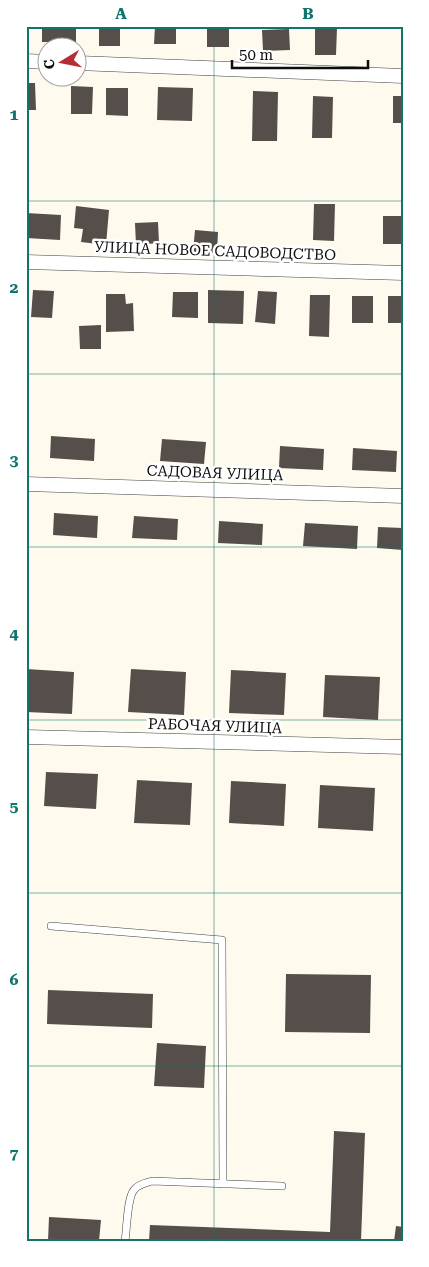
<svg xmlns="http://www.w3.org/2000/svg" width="429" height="1267" font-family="'Roboto Serif',serif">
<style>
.building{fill:#554e4a}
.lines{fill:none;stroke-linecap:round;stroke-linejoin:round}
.service-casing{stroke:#404040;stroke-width:8}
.minor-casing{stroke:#404040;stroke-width:15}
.service{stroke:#fff;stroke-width:7}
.minor{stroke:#fff;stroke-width:14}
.grid{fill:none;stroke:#0f766e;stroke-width:1;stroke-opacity:0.55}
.labels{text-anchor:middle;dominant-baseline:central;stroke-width:5;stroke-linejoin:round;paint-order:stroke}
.street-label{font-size:15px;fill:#0d0d0d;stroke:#fff}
.neatline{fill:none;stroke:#0f766e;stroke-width:2}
.grid-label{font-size:16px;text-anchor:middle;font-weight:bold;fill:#0f766e}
</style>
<rect width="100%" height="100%" fill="#fefbee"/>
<path class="building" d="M42 26H76V42H42Z
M99 26H120V46H99Z
M155 26H176V44H154Z
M207 26H229V47H207Z
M315 27 337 28 336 55H315Z
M289 29 290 50 263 51 262 30Z
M26 83H35L36 110H26Z
M71 86 93 87 92 114H71Z
M158 87 193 88 192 121 157 120Z
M106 88H128V116L106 115Z
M253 91 278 92 277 141H252Z
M313 96 333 97 332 138H312Z
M393 96H403V123H393Z
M314 204H335L334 241 313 240Z
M76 206 109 210 106 245 81 242 83 229 74 228Z
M26 213 61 215 60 240 26 238Z
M383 216H403V244H383Z
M158 222 159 243 136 245 135 223Z
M195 230 218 232 217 253 193 252Z
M33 290 54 291 52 318 31 317Z
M208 290 244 291 243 324 208 323Z
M258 291 277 292 275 324 255 322Z
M173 292H198V318L172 317Z
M106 294H125L126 304 133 303 134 331 106 332Z
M310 295H330L329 337 309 336Z
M352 296H373V323H352Z
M388 296H403V323H388Z
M101 325V349H80L79 326Z
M51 436 95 439 94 461 50 458Z
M162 439 206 442 204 464 160 461Z
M280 446 324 449 323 470 279 468Z
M353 448 397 451 396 472 352 470Z
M54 513 98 516 97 538 53 535Z
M134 516 178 519 177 540 132 538Z
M219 521 263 524 262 545 218 543Z
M305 523 358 526 357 549 303 546Z
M378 527 403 528V550L377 548Z
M26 669 74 672 72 714 26 712Z
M131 669 186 672 184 715 128 712Z
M231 670 286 673 284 715 229 713Z
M325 675 380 677 378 720 323 717Z
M46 772 98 774 96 809 44 806Z
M137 780 192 783 190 825 134 823Z
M231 781 286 784 284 826 229 823Z
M320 785 375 788 373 831 318 828Z
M286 974 371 975 370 1033 285 1032Z
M48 990 153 994 152 1028 47 1024Z
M157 1043 206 1046 204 1088 154 1086Z
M334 1131 365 1133 361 1241H149L150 1225 330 1232Z
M49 1217 101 1220 99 1241H48Z
M396 1226 403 1227V1241H394Z"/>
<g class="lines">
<defs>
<path id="service" d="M51 926 222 940 223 1184
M125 1241C127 1229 127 1198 134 1190 138 1184 146 1183 152 1181L282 1186"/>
<path id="minor" d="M26 61 48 62
M78 63 403 76
M26 262 403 273
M26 484 403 496
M26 737 403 747"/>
</defs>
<use href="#service" class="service-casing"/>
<use href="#minor" class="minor-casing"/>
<use href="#service" class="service"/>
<use href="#minor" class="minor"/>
</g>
<path class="grid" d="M214 26V1241M26 201H403M26 374H403M26 547H403M26 720H403M26 893H403M26 1066H403"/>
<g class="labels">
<g class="street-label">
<text transform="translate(215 251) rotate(2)">УЛИЦА НОВОЕ САДОВОДСТВО</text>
<text transform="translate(215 473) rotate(2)">САДОВАЯ УЛИЦА</text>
<text transform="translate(215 726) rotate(2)">РАБОЧАЯ УЛИЦА</text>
</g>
</g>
<rect width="429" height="1267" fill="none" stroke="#ffffff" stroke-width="55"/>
<g transform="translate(62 62) rotate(260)"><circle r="24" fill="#ffffff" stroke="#9e9e9e"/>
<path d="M0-4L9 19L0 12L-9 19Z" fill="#b52e35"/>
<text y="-8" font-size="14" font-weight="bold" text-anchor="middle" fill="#0d0d0d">С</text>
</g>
<path d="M232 60v8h136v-8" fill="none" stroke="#0d0d0d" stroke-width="2.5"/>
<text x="239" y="60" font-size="15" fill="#0d0d0d" stroke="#ffffff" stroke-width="4" paint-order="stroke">50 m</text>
<rect x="28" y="28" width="374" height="1212" class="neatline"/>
<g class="grid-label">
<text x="121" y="19">A</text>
<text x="308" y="19">B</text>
<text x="14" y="120">1</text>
<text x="14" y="293">2</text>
<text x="14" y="466">3</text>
<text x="14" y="639">4</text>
<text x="14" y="812">5</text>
<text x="14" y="985">6</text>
<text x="14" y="1159">7</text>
</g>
</svg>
